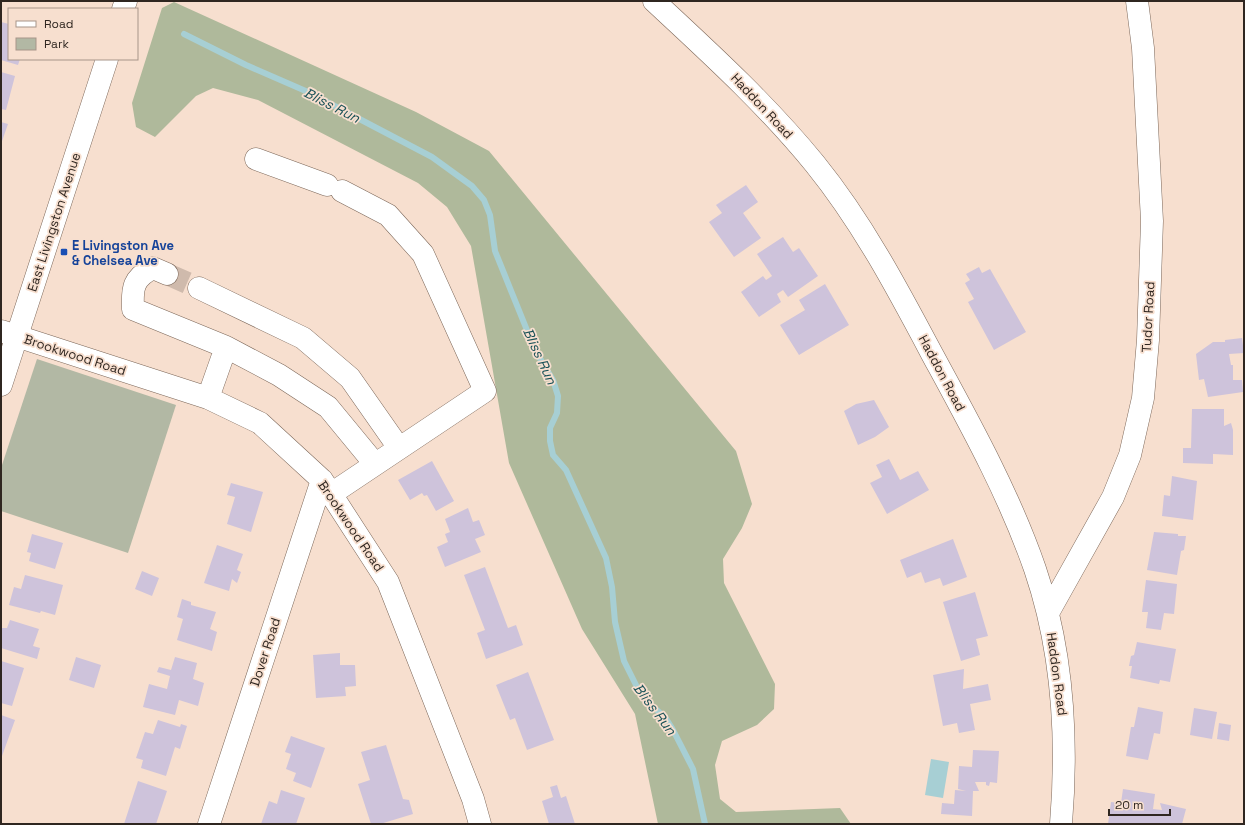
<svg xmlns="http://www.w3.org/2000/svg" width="1245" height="825" font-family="'Space Grotesk',sans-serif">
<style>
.green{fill:#b2b8a4}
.forest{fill:#afb99b}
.water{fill:#a7cfd4}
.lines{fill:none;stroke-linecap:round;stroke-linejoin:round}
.stream{stroke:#a7cfd4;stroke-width:6}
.building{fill:#cec3db}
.minor-tunnel{stroke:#cfbaac;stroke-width:22;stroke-dasharray:22 11;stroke-linecap:butt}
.minor-casing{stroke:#7c6759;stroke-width:23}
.major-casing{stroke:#7c6759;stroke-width:23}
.minor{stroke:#fff;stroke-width:22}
.major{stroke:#fff;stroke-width:22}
.transit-dot{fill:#1a4fb4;stroke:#f7dfcf;stroke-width:1.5}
.labels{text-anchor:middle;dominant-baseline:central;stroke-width:3.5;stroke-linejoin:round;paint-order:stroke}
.street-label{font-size:13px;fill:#2f2620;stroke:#f7dfcf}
.transit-label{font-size:13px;font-weight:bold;fill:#164399;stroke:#f7dfcf;text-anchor:start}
.water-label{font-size:14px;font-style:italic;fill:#195157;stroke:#f7dfcf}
</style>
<rect width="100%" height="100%" fill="#f7dfcf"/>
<path class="green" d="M37 359 176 405 128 553 1 511V468Z"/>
<path class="forest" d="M174 2 416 112 489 151 736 451 752 504 742 528 723 559 724 583 775 684 774 709 757 725 722 741 715 765 720 799 736 812 840 808 851 824H658L635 714 582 629 509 463 471 246 447 207 418 183 258 100 213 88 196 96 155 137 136 127 132 103 162 8Z"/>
<path class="water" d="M931 759 949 762 943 798 925 795Z"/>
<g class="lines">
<path class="stream" d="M184 34 246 65 308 92 432 157 472 186 484 200 490 215 495 251 535 350 553 380 558 396 557 413 550 428V441L553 455 566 470 606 558 612 587 615 622 624 661 638 689 652 706 665 717 672 728 693 769 705 824"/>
</g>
<path class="building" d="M1 22 9 24V59H20L18 65 1 60Z
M1 72 15 76 6 110 1 109Z
M1 122 8 124 1 144Z
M746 185 758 202 743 213 761 238 734 257 709 222 722 213 716 205Z
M783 237 793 252 799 248 818 276 788 297 783 290 777 294 781 302 759 317 741 292 763 276 766 280 772 276 757 254Z
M979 267 982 273 990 269 1026 332 994 350 968 302 974 299 965 283 970 280 966 274Z
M825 284 849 325 799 355 780 325 805 310 799 300Z
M1242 338 1244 353 1229 354 1231 365H1233V380H1242L1243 392 1208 397 1204 379 1199 380 1196 354 1213 342H1225V340Z
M874 400 889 427 875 437 858 445 844 411 856 404Z
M1192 409H1224V426L1231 423 1233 430V455L1213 454V464L1183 463V448H1191Z
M889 459 900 480 918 471 929 490 887 514 870 483 882 477 876 465Z
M432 461 454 501 436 511 427 495 424 496 422 493 410 500 398 480Z
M1172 476 1197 481 1193 520 1162 516 1164 495 1170 496Z
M231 483 263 492 251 532 227 524 235 497 227 495Z
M468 508 473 522 479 520 485 535 475 539 481 552 445 567 437 547 448 542 445 534 450 532 445 519Z
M1154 532 1178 534V536H1186L1184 550 1181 551 1177 575 1147 570Z
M32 534 63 543 55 569 29 561 31 553 27 552Z
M953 539 967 577 943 586 940 578 925 583 921 572 907 578 900 560Z
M217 545 243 554 237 570 241 572 237 583 232 579 229 591 204 583Z
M485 567 508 628 516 625 523 645 486 659 477 633 485 630 464 575Z
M142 571 159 578 152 596 135 589Z
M25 575 63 585 55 615 41 611 40 613 9 605 14 587 21 589Z
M1146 580 1177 584 1174 614 1164 613 1161 630 1146 628 1148 612H1142Z
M975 592 988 636 976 639 980 655 961 661 943 602Z
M182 599 191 602V605L216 612 210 629 217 632 212 651 177 640 183 619 177 617Z
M10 620 39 629 33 646 40 648 37 659 1 648V628H7Z
M1137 642 1176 649 1170 682 1160 680 1159 684 1130 678 1132 666H1129L1131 656 1134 655Z
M340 653V665H355L356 686 345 687 346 696 316 698 313 655Z
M76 657 101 665 94 688 69 680Z
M175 657 197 663 193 679 204 683 198 706 179 700 175 715 143 707 149 684 167 689 170 676 157 672 159 667 171 670Z
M1 661 24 668 12 706 1 703Z
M964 669 963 689 988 684 991 700 970 704 975 730 959 733 957 723 943 726 933 675Z
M528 672 554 740 527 750 515 718 510 720 496 685Z
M1138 707 1163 712 1160 734 1154 733 1148 760 1126 756 1131 727H1134Z
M1194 708 1217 712 1212 739 1190 735Z
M1 715 15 720 2 756H1Z
M158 720 180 727 181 724 187 726 180 749 175 747 166 776 141 768 143 760 136 758 145 732 153 734Z
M1219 723 1231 725 1229 741 1217 739Z
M291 736 325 748 311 788 293 781 296 773 286 769 291 754 285 752Z
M386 745 403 799 409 800 413 814 380 824H371L358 784 370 780 361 752Z
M973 750 999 751 997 783 990 782 989 786 986 785V782H975L979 791H973L972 816 941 814 942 803 954 804 955 790 966 791 958 789 959 766 972 767Z
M138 781 167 791 156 824H124Z
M557 785 561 798 566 796 575 824H549L542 801 553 797 550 787Z
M1123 789 1155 794 1153 809 1162 810 1160 803 1186 809 1182 824H1108L1111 802 1121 803Z
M281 790 305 798 296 824H261L269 801 277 804Z"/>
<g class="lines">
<path class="minor-tunnel" d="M167 274 199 288"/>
<defs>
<path id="minor" d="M654 1C710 53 766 104 815 164 862 222 897 288 932 354 970 424 1009 494 1035 569 1063 651 1068 739 1061 824
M256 159 327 185
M167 274 153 268C133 278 132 288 133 309L226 347 208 398
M199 288 303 338 350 378 399 448
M1 331 208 398 260 423 322 480 388 582 473 799 480 824
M226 347 279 375 328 407 375 464
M331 494 485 391 423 254 388 215 342 191
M1048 613 1113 497 1130 455 1143 398 1148 340 1152 221 1143 48 1137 1
M209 824 322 480"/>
<path id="major" d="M123 9 126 1
M1 385 107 59"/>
</defs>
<use href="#minor" class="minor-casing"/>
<use href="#major" class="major-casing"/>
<use href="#minor" class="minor"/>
<use href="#major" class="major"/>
</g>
<rect class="transit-dot" x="60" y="248" width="8" height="8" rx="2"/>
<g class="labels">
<g class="street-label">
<text transform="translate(762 106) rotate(47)">Haddon Road</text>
<text transform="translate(54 222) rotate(-72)">East Livingston Avenue</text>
<text transform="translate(1148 317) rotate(-87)">Tudor Road</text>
<text transform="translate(75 355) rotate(18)">Brookwood Road</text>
<text transform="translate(942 373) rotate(62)">Haddon Road</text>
<text transform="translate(351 526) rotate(56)">Brookwood Road</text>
<text transform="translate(265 652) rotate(-72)">Dover Road</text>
<text transform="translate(1057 674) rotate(82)">Haddon Road</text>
</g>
<g class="transit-label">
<text x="72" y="245">E Livingston Ave<tspan x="72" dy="15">&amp; Chelsea Ave</tspan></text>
</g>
<g class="water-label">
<text transform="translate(332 105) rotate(27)">Bliss Run</text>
<text transform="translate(540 356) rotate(65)">Bliss Run</text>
<text transform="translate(655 709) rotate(53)">Bliss Run</text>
</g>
</g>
<rect width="1245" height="825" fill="none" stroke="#2f2620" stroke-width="4"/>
<rect x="8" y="8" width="130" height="52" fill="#f7dfcf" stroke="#a79589"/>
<rect x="16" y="21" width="20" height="6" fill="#ffffff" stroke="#a79589"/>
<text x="44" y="28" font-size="12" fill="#2f2620">Road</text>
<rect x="16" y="38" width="20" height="12" fill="#b2b8a4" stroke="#a79589"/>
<text x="44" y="48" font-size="12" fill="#2f2620">Park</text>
<path d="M1109 809v6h61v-6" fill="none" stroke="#2f2620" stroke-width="2"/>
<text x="1115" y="809" font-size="12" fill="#2f2620" stroke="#f7dfcf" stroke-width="3" paint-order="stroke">20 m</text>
</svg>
